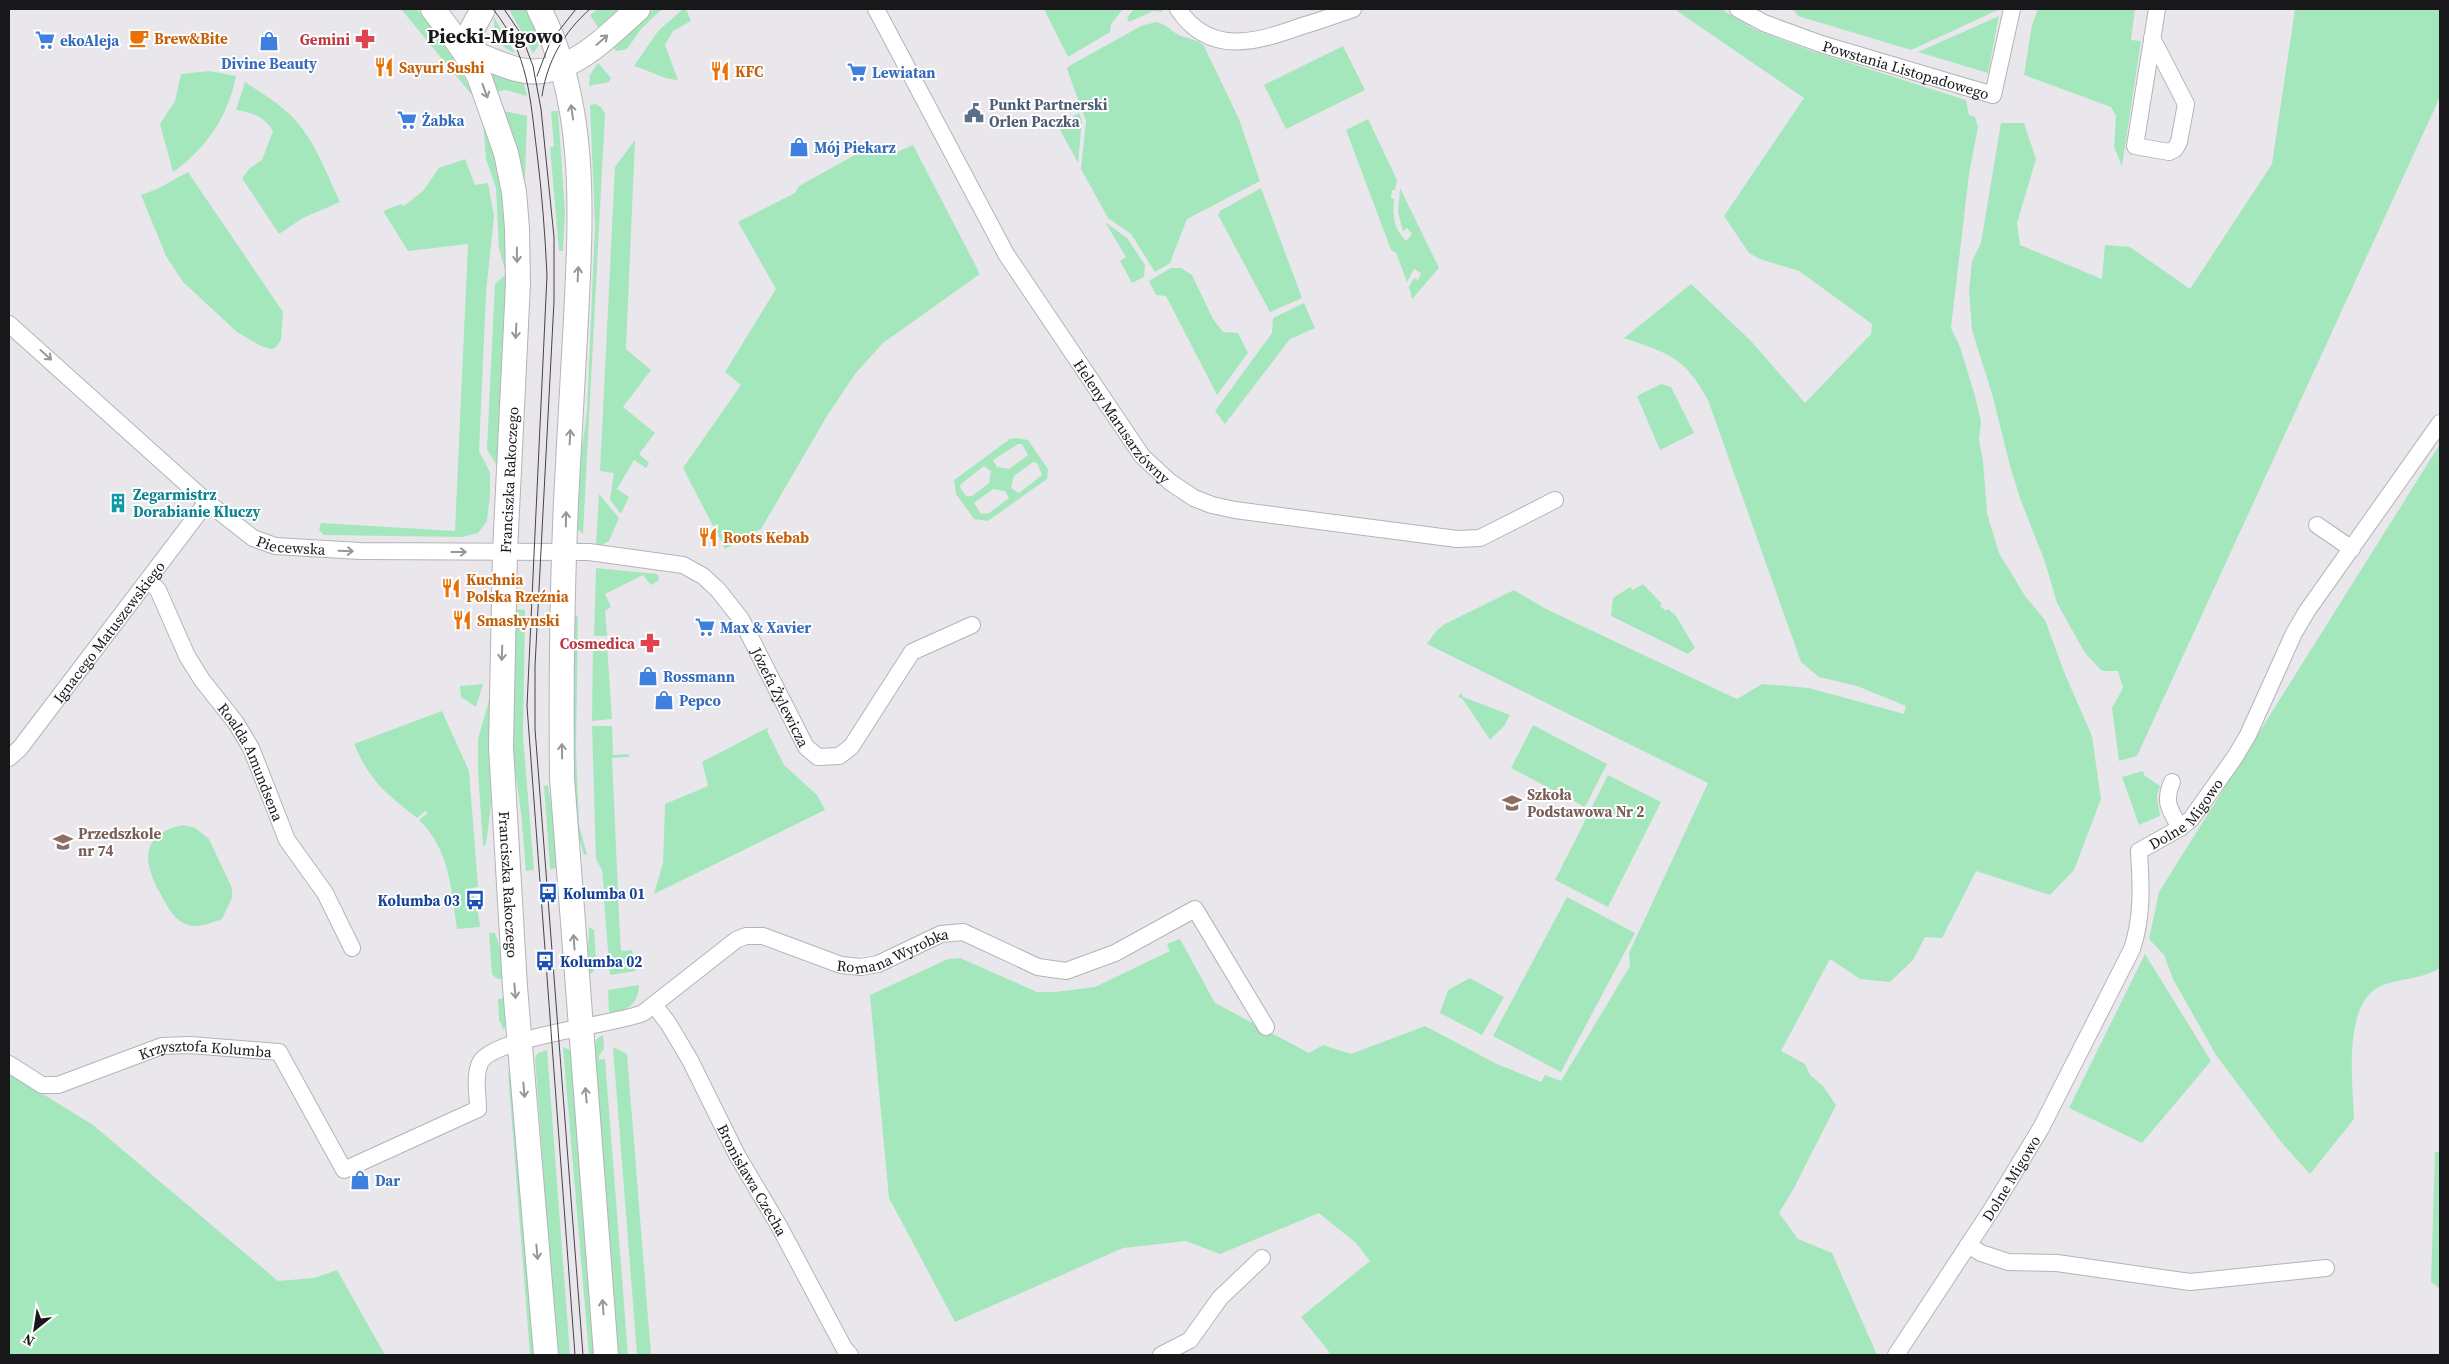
<svg xmlns="http://www.w3.org/2000/svg" width="2449" height="1364" font-family="'Source Serif 4',serif">
<style>
.green{fill:#a5e7bd;fill-rule:evenodd}
.lines{fill:none;stroke-linecap:round;stroke-linejoin:round}
.minor-casing{stroke:#b5b3b8;stroke-width:18}
.secondary-casing{stroke:#b5b3b8;stroke-width:26}
.minor{stroke:#fff;stroke-width:16}
.secondary{stroke:#fff;stroke-width:24}
.tram{stroke:#454346;stroke-width:1}
.oneway{stroke:#979798}
.labels{text-anchor:middle;dominant-baseline:central;stroke-width:4;stroke-linejoin:round;paint-order:stroke}
.food-label{font-size:15px;font-weight:bold;fill:#c56008;stroke:#fff;text-anchor:start}
.health-label{font-size:15px;font-weight:bold;fill:#be3a42;stroke:#fff;text-anchor:end}
.shop-label{font-size:15px;font-weight:bold;fill:#366cbe;stroke:#fff;text-anchor:start}
.street-label{font-size:15px;fill:#181719;stroke:#fff}
.service-label{font-size:15px;font-weight:bold;fill:#4e5e75;stroke:#fff;text-anchor:start}
.culture-label{font-size:15px;font-weight:bold;fill:#0d838f;stroke:#fff;text-anchor:start}
.education-label{font-size:15px;font-weight:bold;fill:#785e54;stroke:#fff;text-anchor:start}
.transit-label{font-size:15px;font-weight:bold;fill:#164399;stroke:#fff;text-anchor:start}
.district-label{font-size:20px;font-weight:bold;fill:#181719;stroke:#fff}
</style>
<rect width="100%" height="100%" fill="#e9e7ec"/>
<path class="green" d="M401 9H417C441 37 460 67 476 100Z
M509 9H527C534 23 547 39 533 53Z
M598 9H621L599 29 590 15Z
M654 9H662L641 29 627 49 617 51 612 47Z
M683 9H686L691 21 673 31 665 45 678 80C666 80 648 70 634 66L658 31Z
M1044 9H1123L1111 24 1110 32 1068 57Z
M1134 9H1161L1163 12 1153 11 1129 22 1127 18Z
M1679 9H1721L1754 29 1809 50 1966 100 1969 115 1975 117 1978 127 1969 174 1951 328 1960 347 1975 396 1981 422 1979 440 1983 461 1987 513 1999 553 2025 596 2045 620 2064 672 2092 736 2101 799 2074 870 2050 895 1976 871 1942 938 1925 937 1913 960 1890 982 1860 979 1830 959 1781 1051 1805 1064 1810 1075 1823 1086 1836 1105 1794 1188 1779 1213 1798 1239 1832 1253 1877 1355H1327L1330 1353 1301 1317 1370 1261 1356 1243 1319 1213 1220 1254 1186 1241 1123 1248 955 1322 889 1198 870 995 948 959 960 958 1037 992H1055L1095 987 1170 951 1167 944 1180 939 1215 1003 1309 1053 1323 1045 1351 1054 1425 1026 1497 1064 1541 1082 1545 1075 1561 1081 1630 966 1629 953 1708 783 1427 644 1437 630 1445 624 1514 590 1546 609 1737 699 1762 684 1809 688 1904 714 1906 706 1857 686 1819 677 1801 662 1708 400C1684 356 1669 354 1624 338L1691 284 1750 340 1805 403 1871 334 1872 324 1799 271 1760 259 1749 253 1724 216 1804 98 1677 11Z
M1793 9H2000L1911 50 1798 16Z
M2038 9H2135L2131 40 2141 41 2122 166 2114 147 2116 116 2111 107 2024 75 2032 25Z
M2295 9H2440V97L2137 756 2119 761 2112 708 2123 688 2118 671H2102L2085 653 2057 603 2045 562 2020 498 2010 466 1992 394 1972 330 1969 290 1972 261 1981 243 2001 123H2024L2036 159 2017 223 2020 245 2102 279 2105 245 2130 247 2190 289 2272 164Z
M1999 16 1988 73 1918 52Z
M494 17 515 53C499 48 493 33 494 17Z
M1156 22C1165 24 1167 27 1174 32 1183 39 1195 37 1204 46L1239 119 1260 181 1187 219 1170 263 1155 272 1131 234 1108 218 1081 169 1086 121 1067 69 1069 66 1141 26Z
M1343 46 1365 90 1286 129 1264 85Z
M598 63 611 78 609 82 589 86 590 75Z
M209 71 236 76C228 116 207 148 173 172L160 124 175 101 181 74Z
M491 72 524 84 527 96 505 90 497 92Z
M245 82C263 94 284 106 298 123 317 146 327 175 340 202L303 218 279 234 242 178 249 169 262 160 273 131C265 117 251 112 236 110Z
M596 104 602 108 605 114 583 534 578 530 573 516 587 411 595 226 590 105Z
M504 111 527 116 525 181 523 182Z
M551 111H558L565 212 563 251H559L550 147H554Z
M1079 113 1082 121 1078 163 1059 128 1060 124Z
M1368 119 1397 180 1395 190H1392L1391 198 1394 199C1393 217 1393 227 1406 241L1412 234 1407 228 1403 231 1398 212 1400 188 1439 268 1412 299 1409 287 1414 278 1418 280 1421 273 1414 269 1407 282 1396 253 1391 250 1346 130Z
M483 122C511 189 507 261 504 332 502 378 500 423 499 469L487 449 495 284 506 274 499 248 496 188 486 159Z
M635 140 626 349 651 370 623 407 655 433 639 454 649 463 646 468 634 460 617 489 629 497 621 514 610 500 614 473 600 471 615 167Z
M913 145 980 274 883 343 855 374 827 416 761 529 725 549 683 468 741 385 725 372 776 289 738 222 795 193 799 186 871 146 895 153Z
M465 159 475 185 488 183 494 216 486 293 479 451 490 472V494L487 521 478 533 462 537 324 535 319 530 321 523 455 531 468 244 408 251 383 211 401 204 404 206 423 191 439 168Z
M188 172 283 312 281 340 275 348 270 349 259 345 237 332 183 282 166 256 141 195 157 189Z
M1261 188 1302 298 1270 312 1218 215 1220 211Z
M1105 222 1127 238 1145 265 1144 277 1132 283 1120 261 1126 257Z
M1171 268H1181L1192 275 1213 319 1223 332 1238 333 1248 353 1217 395 1166 296 1156 295 1149 281Z
M1304 303 1315 328 1290 339 1225 424 1215 411 1272 333 1273 318Z
M1661 384 1671 387 1694 433 1660 450 1637 396Z
M1017 438 1028 440 1048 469 1047 479 988 521 974 519 956 494 954 480 1010 439ZM1018 444H1022L1028 455 1009 469 997 467 993 460ZM1033 462 1037 463 1042 475 1019 493 1011 488 1014 476ZM984 466 991 471 989 483 972 496H966L960 487 961 484ZM993 489 1005 491 1009 498 989 513 981 514 974 503Z
M2440 444V968C2423 979 2400 978 2381 986 2342 1003 2353 1084 2354 1119L2310 1174 2281 1142 2216 1055 2173 979 2164 955 2149 939 2159 892Z
M599 494 619 518 609 541 601 545 596 544Z
M596 568 657 574 659 577 658 581 651 585 643 575 605 594 611 607 605 611 607 636H594Z
M1643 584 1662 604 1660 606 1666 611 1668 609 1676 616 1695 648 1688 654 1611 616 1613 598 1630 587 1633 590Z
M514 609 525 610 523 736 534 870 526 871 521 812 512 749Z
M573 612 578 617 576 749 579 825 587 854 584 855 573 815Z
M593 644H607L612 719 592 721Z
M483 684 476 707 461 697 460 686Z
M1461 693 1463 697 1510 715 1504 726 1490 740 1462 698 1458 697Z
M490 697 491 805 486 844 483 846 478 771V739Z
M442 711 469 771 478 887 473 888C474 902 479 913 480 927L457 929C451 889 450 850 419 820L428 813 425 811 417 818C385 792 371 783 354 744Z
M1533 725 1607 764 1585 807 1511 768Z
M592 726H612L613 755 629 754V757L612 758 618 891 604 892 602 870 596 859Z
M769 727 767 731 784 765 817 795 825 810 654 894 663 863 665 804 708 786 702 762Z
M2143 771 2144 775 2160 786 2157 796 2160 816 2139 825 2122 777Z
M1608 775 1661 802 1608 907 1555 880Z
M548 785 555 830 559 868 550 869 544 786Z
M183 825 195 828 209 839 232 888V898L222 919C213 922 204 926 195 926 176 925 168 908 160 893 142 861 141 834 183 825Z
M1567 897 1635 933 1561 1072 1493 1036Z
M618 899 621 951 632 950 636 971 610 975 604 900Z
M589 927 594 930 596 961 593 972 587 975Z
M489 933H495L503 958 505 980 496 978 492 974Z
M2145 954 2211 1061 2142 1143 2069 1108Z
M1470 978 1504 997 1482 1035 1440 1013 1448 990Z
M639 985C638 1004 628 1012 609 1012L608 990Z
M505 998 507 1017 504 1030 499 1020 498 999Z
M603 1035 604 1049 599 1055V1060L605 1059 628 1355H617L593 1050 597 1039Z
M563 1047 572 1051 594 1355H589Z
M613 1047 627 1054 651 1355H637Z
M547 1050 570 1355H557L535 1058 538 1053Z
M508 1072 513 1078 535 1355H530Z
M9 1073 93 1125 278 1281 314 1278 337 1270 385 1355H9Z
M2435 1152H2440V1289L2431 1282Z"/>
<g class="lines">
<defs>
<g id="minor">
<path id="s1" d="M876 9 1006 254 1142 456 1170 482 1194 498 1212 505 1235 510 1457 539 1480 538 1555 500"/>
<path d="M1178 9C1210 57 1257 42 1302 26 1319 21 1336 15 1353 9"/>
<path id="s2" d="M1738 9 1764 23 1821 44 1993 95 2012 9"/>
<path d="M2152 38 2186 104 2179 142 2175 149 2169 152 2135 146 2157 9"/>
<path id="s3" d="M9 324 207 502 253 538 275 546 360 551 589 552 683 565 703 576 718 590 741 619 806 747 818 757 839 756 851 747 912 652 972 625"/>
<path d="M2317 525 2352 549"/>
<path id="s4" d="M148 580 158 590 187 656 202 680 236 723 251 748 287 840 325 893 352 948"/>
<path id="s5" d="M9 758 20 748 207 502"/>
<path d="M2172 782C2163 803 2170 809 2180 828"/>
<path id="s6" d="M654 1005 668 1023 690 1060 737 1155 779 1226 844 1348 850 1355"/>
<path id="s7" d="M9 1064 42 1085H58L162 1046 190 1045 279 1052 344 1170 478 1109C478 1094 474 1077 480 1063 492 1037 615 1025 643 1013L736 940 746 936H763L841 965 861 967 878 964 941 934 963 932 1038 967 1066 971 1115 953 1195 909 1266 1027"/>
<path d="M1968 1245 1981 1253 2008 1262 2057 1263 2190 1282 2326 1268"/>
<path d="M1161 1355 1190 1340 1220 1298 1262 1258"/>
<path id="s8" d="M1896 1355 1992 1209 2041 1128 2132 949C2143 916 2141 885 2139 851L2180 828 2191 819 2235 757 2248 735 2294 633 2307 611 2440 423"/>
</g>
<g id="secondary">
<path id="s9" d="M433 9 462 48 479 76 506 153 514 192 517 228 518 283 505 552 501 747 515 987 546 1355"/>
<path d="M539 9C588 103 581 215 576 318 573 373 570 427 567 482 562 580 561 680 562 778L606 1355"/>
<path d="M462 48C480 55 498 64 516 69 565 83 605 38 638 9"/>
<path d="M462 48 483 9"/>
</g>
</defs>
<use href="#minor" class="minor-casing"/>
<use href="#secondary" class="secondary-casing"/>
<use href="#minor" class="minor"/>
<use href="#secondary" class="secondary"/>
<path class="tram" d="M493 9C529 54 530 98 537 153 542 193 545 234 547 275L527 706 575 1355
M504 9 521 34 533 66 541 109 554 237V301L535 666V729L583 1355
M537 76 550 42 576 9
M542 96C547 61 564 32 590 9"/>
</g>
<defs><path id="oneway-shaft" d="M-6 0H5M1.5-3L5.5 0L1.5 3" fill="none" stroke-width="1.6" stroke-linecap="round" stroke-linejoin="round" transform="scale(1.25)"/></defs>
<g class="oneway">
<use href="#oneway-shaft" transform="translate(602 40) rotate(-41)"/>
<use href="#oneway-shaft" transform="translate(485 91) rotate(70)"/>
<use href="#oneway-shaft" transform="translate(572 112) rotate(-99)"/>
<use href="#oneway-shaft" transform="translate(517 255) rotate(89)"/>
<use href="#oneway-shaft" transform="translate(578 274) rotate(-87)"/>
<use href="#oneway-shaft" transform="translate(516 331) rotate(93)"/>
<use href="#oneway-shaft" transform="translate(46 355) rotate(42)"/>
<use href="#oneway-shaft" transform="translate(570 437) rotate(-87)"/>
<use href="#oneway-shaft" transform="translate(566 519) rotate(-89)"/>
<use href="#oneway-shaft" transform="translate(346 551) rotate(2)"/>
<use href="#oneway-shaft" transform="translate(459 552)"/>
<use href="#oneway-shaft" transform="translate(502 653) rotate(92)"/>
<use href="#oneway-shaft" transform="translate(562 751) rotate(-91)"/>
<use href="#oneway-shaft" transform="translate(574 942) rotate(-94)"/>
<use href="#oneway-shaft" transform="translate(515 991) rotate(85)"/>
<use href="#oneway-shaft" transform="translate(524 1090) rotate(85)"/>
<use href="#oneway-shaft" transform="translate(586 1095) rotate(-95)"/>
<use href="#oneway-shaft" transform="translate(537 1252) rotate(85)"/>
<use href="#oneway-shaft" transform="translate(603 1307) rotate(-94)"/>
</g>
<defs>
<symbol id="cafe-bare" viewBox="-9 -9 18 18"><path d="M-5.5-4.5H6V0H3Q3 3.5 0 3.5H-2.5Q-5.5 3.5-5.5 0ZM3-3.2v2h1.7v-2ZM-6 4.5H4V6H-6Z" fill="#e8710a" stroke="#fff" stroke-width="2.5" paint-order="stroke"/></symbol>
<symbol id="pharmacy-bare" viewBox="-9 -9 18 18"><path d="M-2-6h4v4h4v4h-4v4h-4v-4h-4v-4h4Z" fill="#e0444e" stroke="#fff" stroke-width="2.5" paint-order="stroke"/></symbol>
<symbol id="supermarket-bare" viewBox="-9 -9 18 18"><path d="M-6-5.5h2.5l.6 2H6L4.5 2H-2.5L-4.4-4H-6ZM-1.5 3.2a1.3 1.3 0 1 0 .1 0ZM3 3.2a1.3 1.3 0 1 0 .1 0Z" fill="#3f7fe0" stroke="#fff" stroke-width="2.5" paint-order="stroke"/></symbol>
<symbol id="shop-bare" viewBox="-9 -9 18 18"><path d="M-5-2.5h2.3a2.7 3.5 0 0 1 5.4 0H5L5.5 6h-11ZM-1.5-2.5h3a1.5 2.3 0 0 0-3 0Z" fill="#3f7fe0" stroke="#fff" stroke-width="2.5" paint-order="stroke"/></symbol>
<symbol id="restaurant-bare" viewBox="-9 -9 18 18"><path d="M-5-6h1v4h1v-4h1v4h1v-4h1v5L-1.5 .5V6h-2V.5L-5-1ZM5-6V6H3V1.5H1.5Q1.5-4 5-6Z" fill="#e8710a" stroke="#fff" stroke-width="2.5" paint-order="stroke"/></symbol>
<symbol id="civic-bare" viewBox="-9 -9 18 18"><path d="M-.6-6.5H3V-4.5H.6V-3L4-1V1h2V6H-6V1h2V-1L-.6-3ZM-1.2 2.5V6h2.4V2.5Z" fill="#5c6f8a" stroke="#fff" stroke-width="2.5" paint-order="stroke"/></symbol>
<symbol id="building-bare" viewBox="-9 -9 18 18"><path d="M-4-6H4V6H1V3H-1V6H-4ZM-2.5-4.3h1.7v1.8h-1.7ZM.8-4.3h1.7v1.8H.8ZM-2.5-1h1.7V.8h-1.7ZM.8-1h1.7V.8H.8Z" fill="#0f9aa8" stroke="#fff" stroke-width="2.5" paint-order="stroke"/></symbol>
<symbol id="school-bare" viewBox="-9 -9 18 18"><path d="M0-5L7-2L0 1L-7-2ZM-4 1L0 2.5L4 1V4Q0 6-4 4Z" fill="#8d6e63" stroke="#fff" stroke-width="2.5" paint-order="stroke"/></symbol>
<symbol id="bus-bare" viewBox="-9 -9 18 18"><path d="M-5-6H5V4H4V6H2V4H-2V6H-4V4H-5ZM-3.5-4V0h7V-4ZM-3.5 1.2v1.5H-2V1.2ZM2 1.2v1.5H3.5V1.2Z" fill="#1a4fb4" stroke="#fff" stroke-width="2.5" paint-order="stroke"/></symbol>
</defs>
<g fill-rule="evenodd">
<use href="#cafe-bare" x="125" y="24" width="28" height="28"/>
<use href="#pharmacy-bare" x="351" y="25" width="28" height="28"/>
<use href="#supermarket-bare" x="31" y="26" width="28" height="28"/>
<use href="#shop-bare" x="255" y="27" width="28" height="28"/>
<use href="#restaurant-bare" x="370" y="53" width="28" height="28"/>
<use href="#restaurant-bare" x="706" y="57" width="28" height="28"/>
<use href="#supermarket-bare" x="843" y="58" width="28" height="28"/>
<use href="#civic-bare" x="960" y="99" width="28" height="28"/>
<use href="#supermarket-bare" x="393" y="106" width="28" height="28"/>
<use href="#shop-bare" x="785" y="133" width="28" height="28"/>
<use href="#building-bare" x="104" y="489" width="28" height="28"/>
<use href="#restaurant-bare" x="694" y="523" width="28" height="28"/>
<use href="#restaurant-bare" x="437" y="574" width="28" height="28"/>
<use href="#restaurant-bare" x="448" y="606" width="28" height="28"/>
<use href="#supermarket-bare" x="691" y="613" width="28" height="28"/>
<use href="#pharmacy-bare" x="636" y="629" width="28" height="28"/>
<use href="#shop-bare" x="634" y="662" width="28" height="28"/>
<use href="#shop-bare" x="650" y="686" width="28" height="28"/>
<use href="#school-bare" x="1498" y="789" width="28" height="28"/>
<use href="#school-bare" x="49" y="828" width="28" height="28"/>
<use href="#bus-bare" x="534" y="879" width="28" height="28"/>
<use href="#bus-bare" x="461" y="886" width="28" height="28"/>
<use href="#bus-bare" x="531" y="947" width="28" height="28"/>
<use href="#shop-bare" x="346" y="1166" width="28" height="28"/>
</g>
<g class="labels">
<g class="food-label">
<text x="154" y="38">Brew&amp;Bite</text>
<text x="399" y="67">Sayuri Sushi</text>
<text x="735" y="71">KFC</text>
<text x="723" y="537">Roots Kebab</text>
<text x="466" y="579">Kuchnia<tspan x="466" dy="17">Polska Rzeźnia</tspan></text>
<text x="477" y="620">Smashynski</text>
</g>
<g class="health-label">
<text x="350" y="39">Gemini</text>
<text x="635" y="643">Cosmedica</text>
</g>
<g class="shop-label">
<text x="60" y="40">ekoAleja</text>
<text x="269" y="63" text-anchor="middle">Divine Beauty</text>
<text x="872" y="72">Lewiatan</text>
<text x="422" y="120">Żabka</text>
<text x="814" y="147">Mój Piekarz</text>
<text x="720" y="627">Max &amp; Xavier</text>
<text x="663" y="676">Rossmann</text>
<text x="679" y="700">Pepco</text>
<text x="375" y="1180">Dar</text>
</g>
<g class="street-label">
<text stroke="none"><textPath href="#s2" startOffset="179">Powstania Listopadowego</textPath></text>
<text stroke="none"><textPath href="#s1" startOffset="481">Heleny Marusarzówny</textPath></text>
<text transform="translate(509 480) rotate(-87)">Franciszka Rakoczego</text>
<text stroke="none"><textPath href="#s3" startOffset="364">Piecewska</textPath></text>
<text stroke="none"><textPath href="#s5" startOffset="161">Ignacego Matuszewskiego</textPath></text>
<text stroke="none"><textPath href="#s3" startOffset="925">Józefa Żylewicza</textPath></text>
<text stroke="none"><textPath href="#s4" startOffset="211">Roalda Amundsena</textPath></text>
<text stroke="none"><textPath href="#s8" startOffset="630">Dolne Migowo</textPath></text>
<text stroke="none"><textPath href="#s9" startOffset="896">Franciszka Rakoczego</textPath></text>
<text stroke="none"><textPath href="#s7" startOffset="1069">Romana Wyrobka</textPath></text>
<text stroke="none"><textPath href="#s7" startOffset="209">Krzysztofa Kolumba</textPath></text>
<text stroke="none"><textPath href="#s8" startOffset="211">Dolne Migowo</textPath></text>
<text stroke="none"><textPath href="#s6" startOffset="201">Bronisława Czecha</textPath></text>
</g>
<g class="service-label">
<text x="989" y="104">Punkt Partnerski<tspan x="989" dy="17">Orlen Paczka</tspan></text>
</g>
<g class="culture-label">
<text x="133" y="494">Zegarmistrz<tspan x="133" dy="17">Dorabianie Kluczy</tspan></text>
</g>
<g class="education-label">
<text x="1527" y="794">Szkoła<tspan x="1527" dy="17">Podstawowa Nr 2</tspan></text>
<text x="78" y="833">Przedszkole<tspan x="78" dy="17">nr 74</tspan></text>
</g>
<g class="transit-label">
<text x="563" y="893">Kolumba 01</text>
<text x="460" y="900" text-anchor="end">Kolumba 03</text>
<text x="560" y="961">Kolumba 02</text>
</g>
<g class="district-label">
<text x="495" y="36">Piecki-Migowo</text>
</g>
</g>
<rect width="2449" height="1364" fill="none" stroke="#181719" stroke-width="20"/>
<g transform="translate(35 1329) rotate(210)" stroke="#ffffff" stroke-width="4" paint-order="stroke">
<path d="M0-4L9 19L0 12L-9 19Z" fill="#181719"/>
<text y="-8" font-size="14" font-weight="bold" text-anchor="middle" fill="#181719">N</text>
</g>
</svg>
